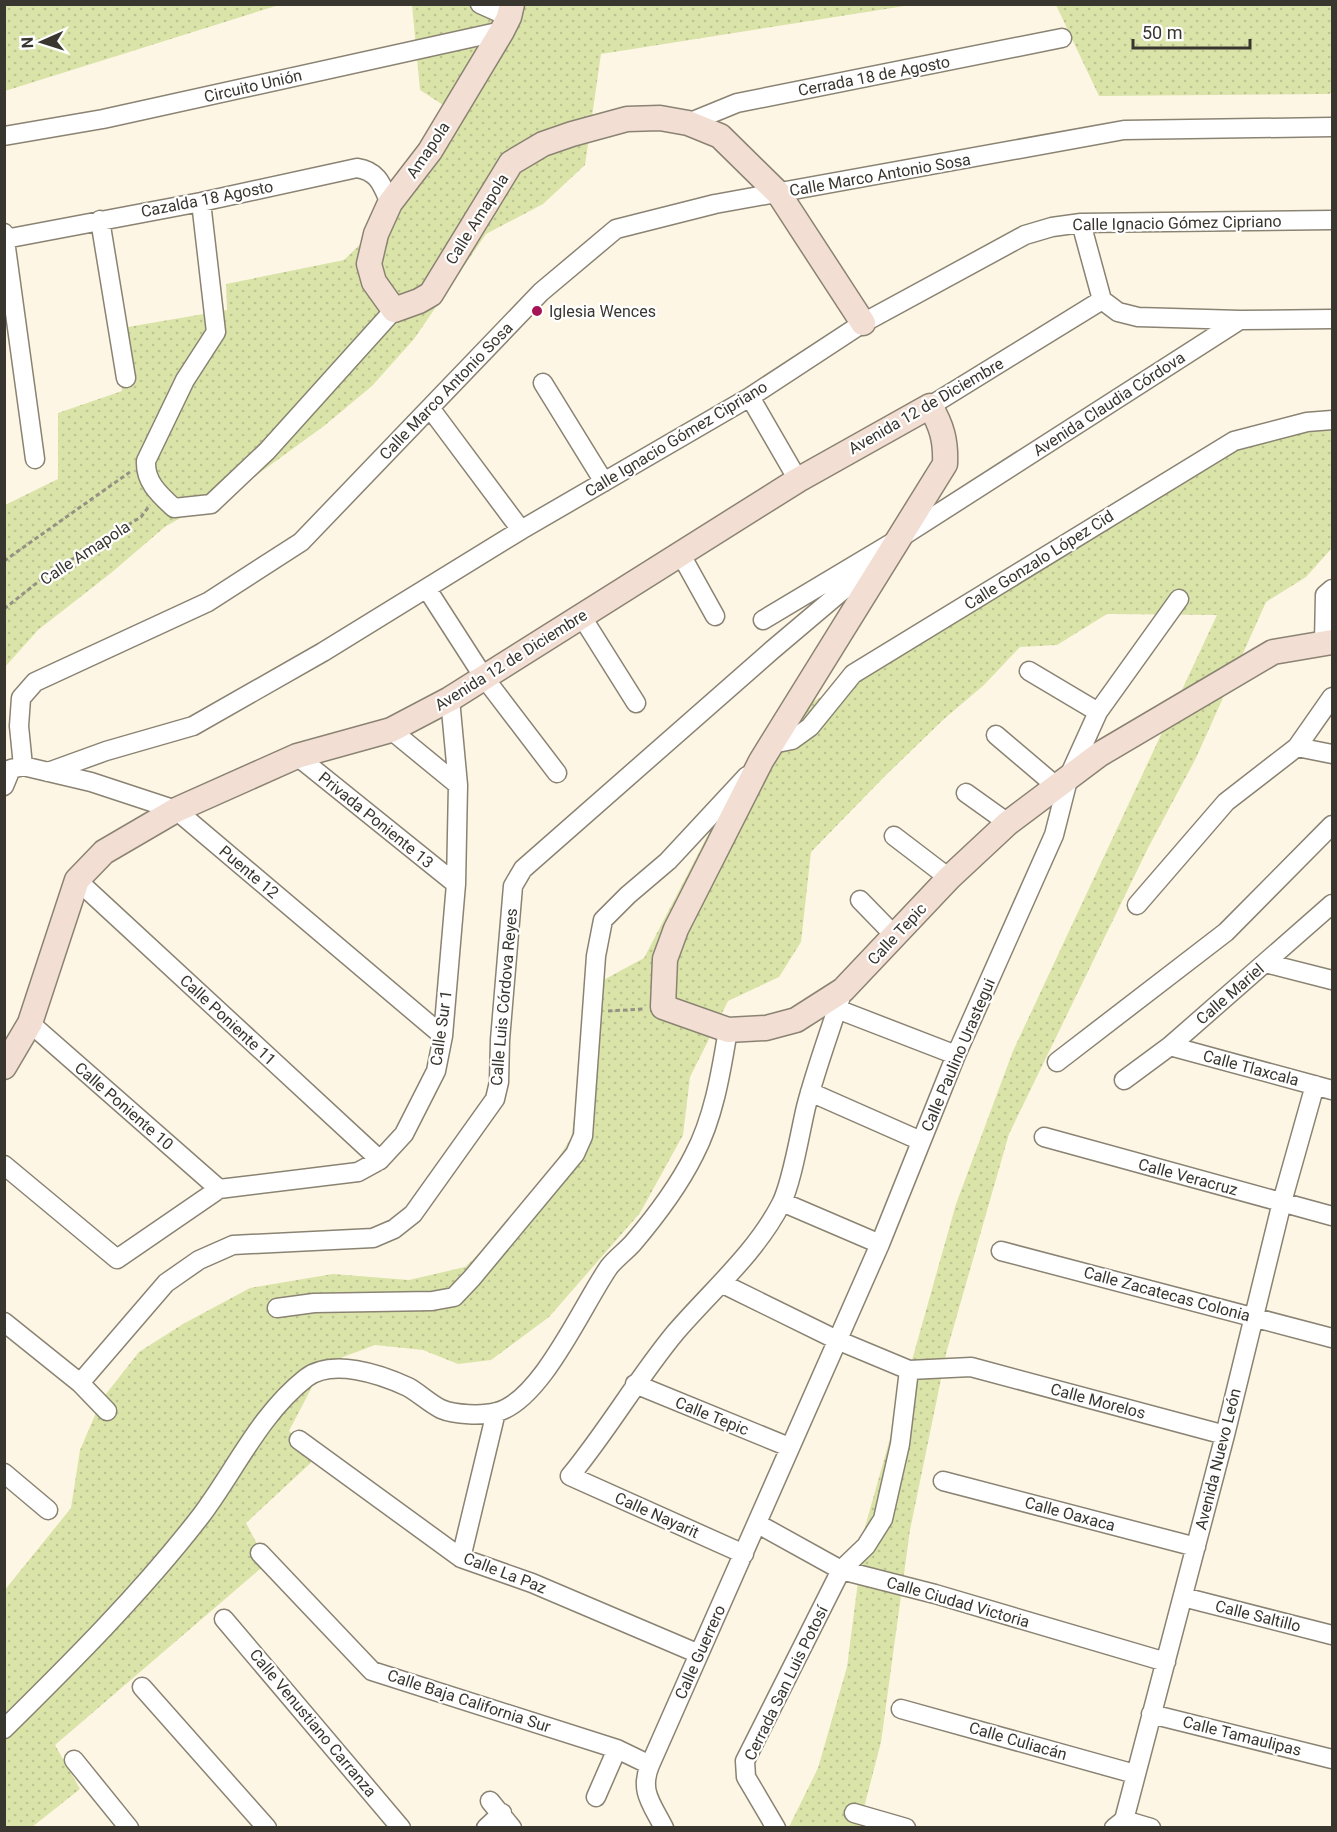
<svg xmlns="http://www.w3.org/2000/svg" width="1337" height="1832" font-family="Roboto,sans-serif">
<style>
.grass{fill:url(#grass-dots)}
.lines{fill:none;stroke-linecap:round;stroke-linejoin:round}
.street-casing{stroke:#8a8373;stroke-width:21}
.secondary-casing{stroke:#8a8373;stroke-width:27}
.path{stroke:#969185;stroke-width:3;stroke-dasharray:4.5 3;stroke-linecap:butt}
.street{stroke:#fff;stroke-width:18}
.secondary{stroke:#f3ded3;stroke-width:24}
.poi-dot{fill:#a51454;stroke:#fff;stroke-width:2}
.labels{text-anchor:middle;dominant-baseline:central;stroke-width:4.5;stroke-linejoin:round;paint-order:stroke}
.street-label{font-size:16px;fill:#39362f;stroke:#fff}
.poi-label{font-size:16px;fill:#39362f;stroke:#fff;text-anchor:start}
</style>
<defs>
<pattern id="grass-dots" width="8" height="8" patternUnits="userSpaceOnUse" patternTransform="scale(1.5)"><rect width="8" height="8" fill="#dae4a9"/><path d="M2 2h.1M6 6h.1" fill="none" stroke="#bcc492" stroke-width="1.8" stroke-linecap="round"/></pattern>
</defs>
<rect width="100%" height="100%" fill="#fef6e4"/>
<path class="grass" d="M5 4H279V5L5 91Z
M412 5H911L601 54 585 165 543 204 486 234 414 339 372 386 324 426 247 482 166 526 111 573 38 630 5 667V505L58 479V413L122 391 116 329 227 310 226 284 344 260 417 189 457 114 420 90Z
M1056 5H1332V92L1329 94 1099 96Z
M1332 425V548L1306 577 1266 602 1196 758 1148 848 1009 1134 947 1350 910 1530 881 1742 859 1827H789L818 1768 847 1667 865 1527 956 1204 1013 1051 1217 615 1107 614 1057 645 1020 647 984 685 944 719 884 777 811 852 801 942 779 977 728 1001 690 1077 683 1135 640 1213 549 1317 491 1360 458 1364 423 1350 375 1345 343 1357 313 1385 289 1431 316 1458 246 1523 267 1563 55 1745 80 1789 32 1827H5L4 1591 71 1508 80 1450 102 1399 139 1352 183 1324 250 1288 333 1274 409 1280 465 1267 528 1206 571 1138 596 984 644 958 738 777 800 710 1035 564 1244 444Z"/>
<g class="lines">
<defs>
<path id="street" d="M480 4 509 17
M688 123 737 103 1062 38
M4 136 103 119 502 31
M201 202 216 332 185 380 146 461C145 482 159 494 174 508L211 504 267 451 394 310
M100 220 126 378
M1081 223 1102 300 1118 312 1138 317 1240 320 1332 319
M4 233 35 459
M5 239 201 202 357 168C378 171 382 185 390 203
M543 383 604 482
M750 397 798 480
M930 406 1102 300
M430 408 521 530
M680 553 715 616
M427 589 483 676 557 773
M582 617 636 703
M763 620 900 538 1240 320
M1324 642 1325 595 1332 589
M1029 671 1098 712
M391 730 458 785
M996 735 1056 786
M772 744 792 740 810 727 853 674 1234 441 1307 422 1332 420
M1297 747 1332 754
M297 756 456 884
M23 766 19 726 21 698 35 682 208 602 301 542 541 292 616 229 715 204 1124 130 1332 127
M48 772 106 751 193 726 323 652 521 530 750 397 863 323 1025 235 1052 227 1081 223 1332 220
M4 786 11 769 23 766 91 782 176 810 443 1036
M966 793 1008 823
M894 836 949 878
M77 880 380 1160
M860 900 895 936
M1137 905 1226 802 1297 747 1332 697
M1265 963 1332 980
M837 1009 956 1055
M30 1023 219 1189
M1170 1046 1332 1090
M1057 1062 1226 932 1332 825
M1124 1080 1170 1046 1332 904
M810 1092 921 1141
M1044 1137 1332 1216
M4 1165 117 1259 219 1189 358 1172 380 1160 404 1134 436 1071 443 1036 456 884 458 785 450 699
M782 1202 880 1244
M1001 1251 1332 1338
M723 1284 837 1340 909 1370 971 1367 1225 1435
M277 1308 314 1303 432 1301 454 1297 472 1278 575 1154 583 1136 596 956 603 920 628 895 668 861 747 776
M4 1322 80 1383 107 1411
M80 1383 166 1283 199 1260 233 1245 373 1238 394 1229 413 1214 495 1099 499 1082 500 1040 513 886 523 869 771 651 855 580 882 561
M635 1384 789 1447
M299 1440 461 1558 532 1583 699 1654
M4 1473 48 1510
M943 1481 1196 1547
M758 1524 841 1570 935 1594 1166 1662
M260 1553 372 1671 617 1749 650 1765
M744 1554 570 1476C608 1430 637 1379 675 1333 711 1291 755 1254 781 1204 792 1183 800 1132 806 1107 816 1068 831 1029 843 990
M461 1558 496 1412
M1183 1597 1332 1635
M224 1619 401 1828
M142 1687 267 1828
M901 1709 1135 1774
M1151 1714 1332 1759
M4 1729C73 1661 141 1593 200 1517 235 1471 259 1415 306 1378 332 1358 380 1374 408 1387 419 1393 429 1403 441 1409 455 1415 482 1416 497 1412 542 1400 583 1304 609 1267 616 1258 626 1251 633 1243 656 1216 678 1187 694 1155 714 1117 721 1072 728 1030
M74 1760 129 1828
M596 1797 617 1749
M490 1801 512 1828
M854 1813 906 1828
M1124 1820 1151 1828
M486 1828 502 1813
M664 1828C652 1804 639 1791 650 1765L880 1244 956 1055 1054 835 1069 776 1098 712 1179 599
M776 1828 746 1777 745 1761 841 1570 866 1546 883 1519 900 1444 909 1370
M1114 1828 1124 1820 1225 1435 1282 1202 1315 1085"/>
<path id="secondary" d="M512 4 509 17 502 31 430 151 390 203 376 234 369 264 374 282 394 310 419 301 431 294 511 163 543 144 572 134 627 119 660 118 688 123 720 136 779 194 863 323
M4 1067 30 1023 77 880 104 852 176 810 297 756 391 730 450 699 798 480 930 406C942 426 946 441 945 464L761 761 676 929 665 959 663 1007 728 1030 766 1028 796 1020 843 990 949 878 1008 823 1100 754 1273 652 1332 642"/>
</defs>
<use href="#street" class="street-casing"/>
<use href="#secondary" class="secondary-casing"/>
<path class="path" d="M4 561 130 472
M4 609 48 574 141 517 150 505
M608 1011 644 1009"/>
<use href="#street" class="street"/>
<use href="#secondary" class="secondary"/>
</g>
<circle class="poi-dot" cx="537" cy="311" r="6"/>
<g class="labels">
<g class="street-label">
<text transform="translate(874 76) rotate(-11)">Cerrada 18 de Agosto</text>
<text transform="translate(253 86) rotate(-13)">Circuito Unión</text>
<text transform="translate(428 150) rotate(-56)">Amapola</text>
<text transform="translate(880 175) rotate(-10)">Calle Marco Antonio Sosa</text>
<text transform="translate(207 199) rotate(-11)">Cazalda 18 Agosto</text>
<text transform="translate(477 219) rotate(-58)">Calle Amapola</text>
<text transform="translate(1177 223) rotate(-1)">Calle Ignacio Gómez Cipriano</text>
<text transform="translate(446 391) rotate(-46)">Calle Marco Antonio Sosa</text>
<text transform="translate(1109 404) rotate(-33)">Avenida Claudia Córdova</text>
<text transform="translate(926 406) rotate(-30)">Avenida 12 de Diciembre</text>
<text transform="translate(676 439) rotate(-31)">Calle Ignacio Gómez Cipriano</text>
<text transform="translate(85 553) rotate(-33)">Calle Amapola</text>
<text transform="translate(1039 560) rotate(-32)">Calle Gonzalo López Cid</text>
<text transform="translate(511 660) rotate(-32)">Avenida 12 de Diciembre</text>
<text transform="translate(376 820) rotate(39)">Privada Poniente 13</text>
<text transform="translate(249 872) rotate(40)">Puente 12</text>
<text transform="translate(897 934) rotate(-47)">Calle Tepic</text>
<text transform="translate(1230 994) rotate(-41)">Calle Mariel</text>
<text transform="translate(504 997) rotate(-85)">Calle Luis Córdova Reyes</text>
<text transform="translate(228 1020) rotate(43)">Calle Poniente 11</text>
<text transform="translate(441 1028) rotate(-82)">Calle Sur 1</text>
<text transform="translate(958 1055) rotate(-67)">Calle Paulino Urastegui</text>
<text transform="translate(1251 1068) rotate(15)">Calle Tlaxcala</text>
<text transform="translate(124 1106) rotate(41)">Calle Poniente 10</text>
<text transform="translate(1188 1177) rotate(15)">Calle Veracruz</text>
<text transform="translate(1167 1294) rotate(15)">Calle Zacatecas Colonia</text>
<text transform="translate(1098 1401) rotate(15)">Calle Morelos</text>
<text transform="translate(712 1416) rotate(22)">Calle Tepic</text>
<text transform="translate(1218 1459) rotate(-76)">Avenida Nuevo León</text>
<text transform="translate(1070 1514) rotate(15)">Calle Oaxaca</text>
<text transform="translate(657 1515) rotate(24)">Calle Nayarit</text>
<text transform="translate(505 1573) rotate(21)">Calle La Paz</text>
<text transform="translate(958 1602) rotate(16)">Calle Ciudad Victoria</text>
<text transform="translate(1258 1616) rotate(14)">Calle Saltillo</text>
<text transform="translate(700 1652) rotate(-66)">Calle Guerrero</text>
<text transform="translate(786 1683) rotate(-64)">Cerrada San Luis Potosí</text>
<text transform="translate(469 1701) rotate(18)">Calle Baja California Sur</text>
<text transform="translate(313 1723) rotate(50)">Calle Venustiano Carranza</text>
<text transform="translate(1242 1736) rotate(14)">Calle Tamaulipas</text>
<text transform="translate(1018 1741) rotate(16)">Calle Culiacán</text>
</g>
<g class="poi-label">
<text x="549" y="311">Iglesia Wences</text>
</g>
</g>
<rect width="1337" height="1832" fill="none" stroke="#39362f" stroke-width="12"/>
<g transform="translate(42 42) rotate(267)" stroke="#ffffff" stroke-width="4.5" paint-order="stroke">
<path d="M0-4.5L10 22L0 15L-10 22Z" fill="#39362f"/>
<text y="-9" font-size="16" font-weight="bold" text-anchor="middle" fill="#39362f">N</text>
</g>
<path d="M1133 39v9h117v-9" fill="none" stroke="#39362f" stroke-width="3"/>
<text x="1142" y="39" font-size="18" fill="#39362f" stroke="#ffffff" stroke-width="4.5" paint-order="stroke">50 m</text>
</svg>
